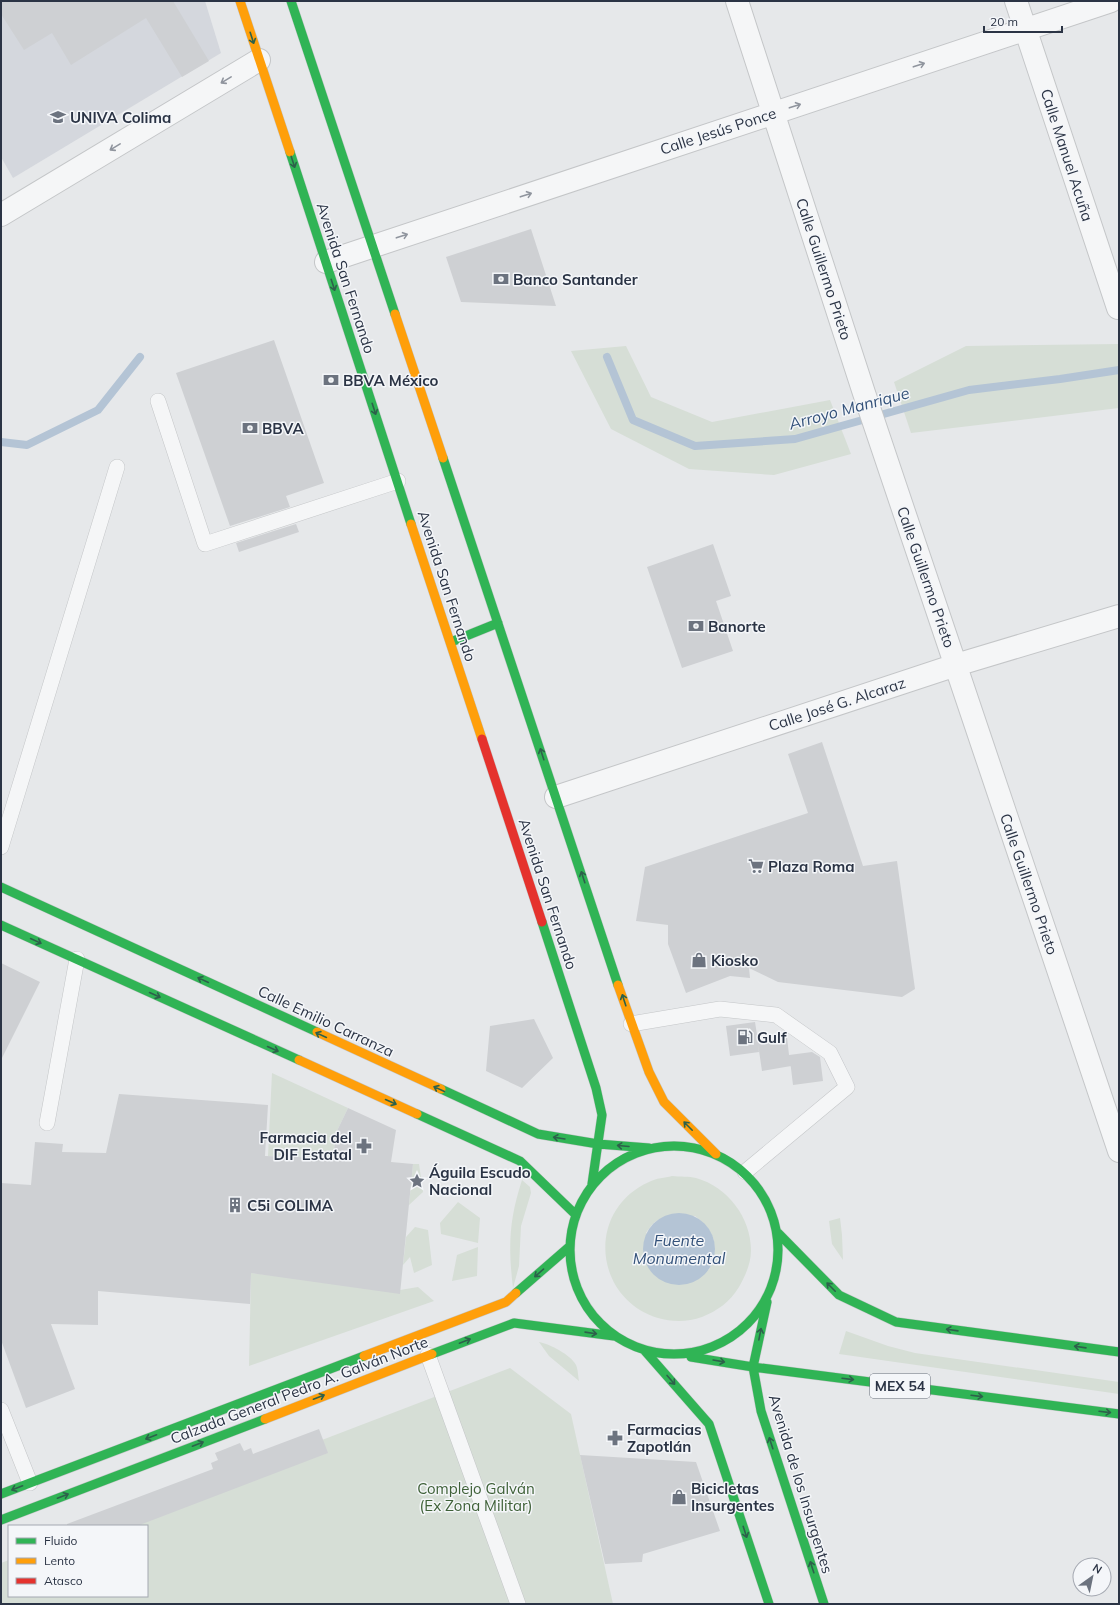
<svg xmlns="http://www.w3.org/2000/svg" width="1120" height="1605" font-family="Mulish,sans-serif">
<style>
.built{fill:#d4d7dd}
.green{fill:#d6ded6;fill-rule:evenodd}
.water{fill:#b4c4d5}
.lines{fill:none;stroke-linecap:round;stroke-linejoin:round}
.stream{stroke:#b4c4d5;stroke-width:8}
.building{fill:#ced0d3}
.lane-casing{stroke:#c4c6c8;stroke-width:16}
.street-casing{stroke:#c4c6c8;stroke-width:24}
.fast-casing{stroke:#c4c6c8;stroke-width:10}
.slow-casing{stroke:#c4c6c8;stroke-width:10}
.jam-casing{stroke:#c4c6c8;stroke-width:10}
.lane{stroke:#f5f6f7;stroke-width:15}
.street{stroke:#f5f6f7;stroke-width:22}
.fast{stroke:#30b455;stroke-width:9}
.slow{stroke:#ff9f0a;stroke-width:9}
.jam{stroke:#e5322d;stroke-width:9}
.oneway{stroke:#2d614b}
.oneway2{stroke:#90959e}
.labels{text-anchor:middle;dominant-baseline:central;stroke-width:3;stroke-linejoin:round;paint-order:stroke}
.shield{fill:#f4f6f9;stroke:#676e7b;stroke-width:1}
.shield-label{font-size:14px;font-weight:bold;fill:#2b3445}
.poi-label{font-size:15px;font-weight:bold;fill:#2b3445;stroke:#f4f6f9;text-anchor:start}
.street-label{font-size:15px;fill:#2b3445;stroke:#f4f6f9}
.park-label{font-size:15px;fill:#3f6138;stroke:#f4f6f9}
.water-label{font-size:16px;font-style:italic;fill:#34527a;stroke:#f4f6f9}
</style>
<rect width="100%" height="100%" fill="#e6e8ea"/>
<path class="built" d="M1 1H205L221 53 13 178 1 157Z"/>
<path class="green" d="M1119 344V408L911 433 894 382 966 346Z
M626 346 651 397 712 422 830 400 851 454 774 475 689 469 611 429 571 351Z
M272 1073 348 1108 336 1133 333 1158 268 1156Z
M413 1164H419L423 1192 409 1205Z
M672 1176C680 1177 689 1176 696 1178 728 1187 751 1218 751 1250 751 1264 745 1276 739 1287 730 1302 717 1311 702 1317 688 1322 672 1322 658 1318 593 1298 586 1210 649 1182 656 1178 665 1178 672 1176ZM695 1216C716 1232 719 1246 709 1270L646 1233C660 1211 671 1217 695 1216Z
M522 1180 530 1187 531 1193 521 1226 519 1266 513 1288C508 1246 509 1220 522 1180Z
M458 1202 480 1218 478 1243 441 1234 440 1223Z
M840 1218 842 1235 843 1260 832 1244 829 1221Z
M415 1227 428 1230 432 1265 414 1273 410 1257 403 1265 406 1237Z
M478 1247 477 1276 452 1281 457 1255Z
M251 1273 400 1290 418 1287 434 1301 249 1366Z
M846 1331 888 1346 915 1353 1119 1382V1394L839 1354Z
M539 1342C550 1344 571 1355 576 1365 578 1369 578 1376 579 1381L549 1356Z
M510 1368 571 1414 613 1604H1V1563L9 1560V1596H147V1526H97Z"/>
<path class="water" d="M643 1249a36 36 0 1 1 72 0a36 36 0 1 1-72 0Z"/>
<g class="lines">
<path class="stream" d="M607 357 633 420 695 446 795 439 969 390 1060 379 1119 370
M1 442 27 445 98 410 140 357"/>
</g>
<path class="building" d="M1 1H173L209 61 182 77 146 18 71 65 52 33 24 50 1 14Z
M531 229 556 306 461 302 446 257Z
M274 340 324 483 286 496 290 507 230 526 176 373Z
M296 524 299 532 239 552 236 543Z
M713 544 731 596 716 601 733 651 682 668 647 567Z
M822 742 863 866 897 861 915 989 902 997 778 982 749 968 750 978 730 976 686 993 668 944V925L636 921 645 867 808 813 788 754Z
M1 963 40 982 1 1060Z
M534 1019 553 1058 522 1088 486 1071 490 1026Z
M755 1022 758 1041 787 1037 789 1055 812 1052 820 1057 823 1081 793 1085 790 1060 791 1066 762 1071 758 1044 759 1052 730 1056 726 1026Z
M119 1094 268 1105 265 1156 333 1158 336 1133 348 1108 396 1130 391 1162 413 1164 400 1294 251 1273 250 1304 98 1291V1325L51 1324 75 1389 26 1408 1 1340V1183L31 1185 35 1142 63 1144 62 1152 106 1153Z
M319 1429 328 1453 137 1526H67V1524L213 1469 211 1463 218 1460 215 1453 240 1443 244 1451 251 1448 253 1454Z
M580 1455 696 1462 720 1531 643 1554 642 1562 605 1564Z"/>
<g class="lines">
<defs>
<path id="lane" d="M158 401 205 544 398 481
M1 847 117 467
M631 1024 720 1009 776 1015 830 1053 847 1087 745 1172
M47 1123 77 959
M428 1355 518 1604
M1 1410 30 1483"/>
<path id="street" d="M737 1 864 393 1119 1151
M1016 1 1118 308
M1 215 259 60
M326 262 1111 1
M556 797 956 665 1119 616"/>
<path id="fast" d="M291 1 395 314
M290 152 411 524
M443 458 618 985
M451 642 498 623
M1 887 317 1032
M542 922 596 1088 602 1115 592 1184
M1 925 299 1060
M441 1089 538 1134 598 1144 649 1148
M417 1114 520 1161 575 1214
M570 1250a104 104 0 1 1 208 0a104 104 0 1 1-208 0Z
M778 1233 839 1295 896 1322 1119 1352
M516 1293 569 1247
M767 1302 753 1367 761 1411 824 1604
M645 1351 709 1424 769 1604
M432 1354 514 1323 614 1336
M691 1357 753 1367 1119 1414
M1 1494 364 1356
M1 1520 265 1419"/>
<path id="slow" d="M240 1 290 152
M395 314 443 458
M411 524 482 739
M618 985 649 1072 664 1102 716 1154
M317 1032 441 1089
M299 1060 417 1114
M364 1356 506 1302 516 1293
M265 1419 432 1354"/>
<path id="jam" d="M482 739 542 922"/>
</defs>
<use href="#lane" class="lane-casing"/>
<use href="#street" class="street-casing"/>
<use href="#fast" class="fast-casing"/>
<use href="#slow" class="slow-casing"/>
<use href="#jam" class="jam-casing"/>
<use href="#lane" class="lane"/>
<use href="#street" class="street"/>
<use href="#fast" class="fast"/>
<use href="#slow" class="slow"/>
<use href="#jam" class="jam"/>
</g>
<defs><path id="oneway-shaft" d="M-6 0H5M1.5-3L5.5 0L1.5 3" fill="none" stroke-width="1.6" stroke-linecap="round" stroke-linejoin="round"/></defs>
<g class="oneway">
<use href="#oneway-shaft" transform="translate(252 38) rotate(72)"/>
<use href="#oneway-shaft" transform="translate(293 162) rotate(72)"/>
<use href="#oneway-shaft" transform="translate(333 285) rotate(72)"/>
<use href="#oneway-shaft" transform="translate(374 409) rotate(72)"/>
<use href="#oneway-shaft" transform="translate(542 754) rotate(-108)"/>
<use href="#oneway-shaft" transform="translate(583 877) rotate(-108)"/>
<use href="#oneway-shaft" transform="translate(36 941) rotate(25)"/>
<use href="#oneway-shaft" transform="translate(203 980) rotate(-155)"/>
<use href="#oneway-shaft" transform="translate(155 995) rotate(24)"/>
<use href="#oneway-shaft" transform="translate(624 1000) rotate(-108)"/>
<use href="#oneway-shaft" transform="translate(321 1035) rotate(-155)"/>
<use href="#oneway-shaft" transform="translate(273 1049) rotate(24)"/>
<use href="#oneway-shaft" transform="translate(439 1089) rotate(-155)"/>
<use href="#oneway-shaft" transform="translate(391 1102) rotate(24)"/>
<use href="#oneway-shaft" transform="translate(688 1126) rotate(-135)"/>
<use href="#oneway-shaft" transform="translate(559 1138) rotate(-171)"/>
<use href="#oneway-shaft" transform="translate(623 1146) rotate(-175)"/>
<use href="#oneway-shaft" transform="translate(539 1273) rotate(139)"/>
<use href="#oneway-shaft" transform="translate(831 1287) rotate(-135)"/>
<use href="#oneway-shaft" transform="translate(952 1330) rotate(-172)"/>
<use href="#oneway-shaft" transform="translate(591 1333) rotate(8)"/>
<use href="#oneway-shaft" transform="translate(760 1334) rotate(-79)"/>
<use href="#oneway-shaft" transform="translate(465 1341) rotate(-21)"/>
<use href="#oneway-shaft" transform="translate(1080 1347) rotate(-172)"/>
<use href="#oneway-shaft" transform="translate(719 1361) rotate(10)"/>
<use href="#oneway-shaft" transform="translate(848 1379) rotate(7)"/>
<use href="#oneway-shaft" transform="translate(671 1380) rotate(49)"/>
<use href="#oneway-shaft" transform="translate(977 1396) rotate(7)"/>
<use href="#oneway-shaft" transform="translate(319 1397) rotate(-21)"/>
<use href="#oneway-shaft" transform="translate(1105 1412) rotate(7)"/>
<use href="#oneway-shaft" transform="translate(151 1437) rotate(159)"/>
<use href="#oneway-shaft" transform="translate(771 1443) rotate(-108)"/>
<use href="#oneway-shaft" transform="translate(198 1444) rotate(-21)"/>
<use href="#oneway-shaft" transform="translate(17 1488) rotate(159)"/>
<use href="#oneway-shaft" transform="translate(63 1496) rotate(-21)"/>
<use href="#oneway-shaft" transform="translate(745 1532) rotate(72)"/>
<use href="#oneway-shaft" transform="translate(812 1567) rotate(-108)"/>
</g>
<g class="oneway2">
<use href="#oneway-shaft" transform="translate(919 65) rotate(-18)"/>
<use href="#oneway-shaft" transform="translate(226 80) rotate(149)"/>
<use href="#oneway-shaft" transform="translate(795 106) rotate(-18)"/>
<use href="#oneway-shaft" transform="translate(115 147) rotate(149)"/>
<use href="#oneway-shaft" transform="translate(526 195) rotate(-18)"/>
<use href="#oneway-shaft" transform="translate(402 236) rotate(-18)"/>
</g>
<defs>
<symbol id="university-bare" viewBox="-9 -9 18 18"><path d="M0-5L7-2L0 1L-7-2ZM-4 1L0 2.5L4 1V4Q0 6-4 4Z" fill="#6c737f" stroke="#f4f6f9" stroke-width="2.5" paint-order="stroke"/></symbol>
<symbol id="bank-bare" viewBox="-9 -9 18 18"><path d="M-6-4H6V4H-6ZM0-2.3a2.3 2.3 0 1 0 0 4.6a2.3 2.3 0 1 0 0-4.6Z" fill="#6c737f" stroke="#f4f6f9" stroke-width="2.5" paint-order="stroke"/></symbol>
<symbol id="supermarket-bare" viewBox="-9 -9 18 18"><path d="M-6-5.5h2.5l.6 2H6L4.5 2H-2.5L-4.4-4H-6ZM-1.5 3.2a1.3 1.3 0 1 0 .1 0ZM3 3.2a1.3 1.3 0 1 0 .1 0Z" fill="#6c737f" stroke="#f4f6f9" stroke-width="2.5" paint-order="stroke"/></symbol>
<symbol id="shop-bare" viewBox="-9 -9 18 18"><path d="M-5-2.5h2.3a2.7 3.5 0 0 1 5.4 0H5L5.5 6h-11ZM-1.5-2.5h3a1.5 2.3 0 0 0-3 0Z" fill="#6c737f" stroke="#f4f6f9" stroke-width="2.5" paint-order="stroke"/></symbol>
<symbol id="fuel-bare" viewBox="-9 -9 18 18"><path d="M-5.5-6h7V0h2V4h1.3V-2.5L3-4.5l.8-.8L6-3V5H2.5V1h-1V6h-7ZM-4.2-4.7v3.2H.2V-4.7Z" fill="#6c737f" stroke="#f4f6f9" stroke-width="2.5" paint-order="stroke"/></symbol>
<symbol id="pharmacy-bare" viewBox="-9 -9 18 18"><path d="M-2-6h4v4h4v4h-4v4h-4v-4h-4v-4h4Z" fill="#6c737f" stroke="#f4f6f9" stroke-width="2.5" paint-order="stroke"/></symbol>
<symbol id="sight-bare" viewBox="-9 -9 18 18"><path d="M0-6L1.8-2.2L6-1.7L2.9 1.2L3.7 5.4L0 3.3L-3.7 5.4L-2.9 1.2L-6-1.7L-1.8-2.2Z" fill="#6c737f" stroke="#f4f6f9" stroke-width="2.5" paint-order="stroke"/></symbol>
<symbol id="building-bare" viewBox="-9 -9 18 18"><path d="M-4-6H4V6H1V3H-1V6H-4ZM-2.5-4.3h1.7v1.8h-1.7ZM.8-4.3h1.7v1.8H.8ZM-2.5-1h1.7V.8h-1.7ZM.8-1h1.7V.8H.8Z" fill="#6c737f" stroke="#f4f6f9" stroke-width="2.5" paint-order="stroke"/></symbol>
</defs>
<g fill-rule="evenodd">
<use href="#university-bare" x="47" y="106" width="22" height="22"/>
<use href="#bank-bare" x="490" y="268" width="22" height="22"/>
<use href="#bank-bare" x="320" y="369" width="22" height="22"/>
<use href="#bank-bare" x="239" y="417" width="22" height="22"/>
<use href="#bank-bare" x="685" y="615" width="22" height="22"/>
<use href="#supermarket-bare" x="745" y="855" width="22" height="22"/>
<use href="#shop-bare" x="688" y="949" width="22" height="22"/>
<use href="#fuel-bare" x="734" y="1026" width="22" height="22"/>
<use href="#pharmacy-bare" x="353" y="1135" width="22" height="22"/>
<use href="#sight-bare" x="406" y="1170" width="22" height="22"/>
<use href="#building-bare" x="224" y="1194" width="22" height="22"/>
<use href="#pharmacy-bare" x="604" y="1427" width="22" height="22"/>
<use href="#shop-bare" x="668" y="1486" width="22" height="22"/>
</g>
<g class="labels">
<rect class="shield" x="870" y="1374" width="60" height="24" rx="3"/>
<g class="shield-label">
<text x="900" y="1386">MEX 54</text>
</g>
<g class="poi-label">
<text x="70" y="117">UNIVA Colima</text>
<text x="513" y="279">Banco Santander</text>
<text x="343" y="380">BBVA México</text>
<text x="262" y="428">BBVA</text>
<text x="708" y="626">Banorte</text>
<text x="768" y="866">Plaza Roma</text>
<text x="711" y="960">Kiosko</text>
<text x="757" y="1037">Gulf</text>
<text x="352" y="1137" text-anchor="end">Farmacia del<tspan x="352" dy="17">DIF Estatal</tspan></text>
<text x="429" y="1172">Águila Escudo<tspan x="429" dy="17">Nacional</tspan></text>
<text x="247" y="1205">C5i COLIMA</text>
<text x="627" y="1429">Farmacias<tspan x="627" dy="17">Zapotlán</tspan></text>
<text x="691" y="1488">Bicicletas<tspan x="691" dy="17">Insurgentes</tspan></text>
</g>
<g class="street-label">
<text transform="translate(718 131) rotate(-18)">Calle Jesús Ponce</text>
<text transform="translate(1067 155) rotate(72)">Calle Manuel Acuña</text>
<text transform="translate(824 269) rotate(72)">Calle Guillermo Prieto</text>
<text transform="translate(346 278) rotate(72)">Avenida San Fernando</text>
<text transform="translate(926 577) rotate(71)">Calle Guillermo Prieto</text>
<text transform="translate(447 586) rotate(72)">Avenida San Fernando</text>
<text transform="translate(837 704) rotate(-18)">Calle José G. Alcaraz</text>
<text transform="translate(1029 884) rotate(71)">Calle Guillermo Prieto</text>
<text transform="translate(548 894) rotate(72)">Avenida San Fernando</text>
<text transform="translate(326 1021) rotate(25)">Calle Emilio Carranza</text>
<text transform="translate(299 1390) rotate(-21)">Calzada General Pedro A. Galván Norte</text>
<text transform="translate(801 1484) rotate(73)">Avenida de los Insurgentes</text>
</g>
<g class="park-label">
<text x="476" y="1488">Complejo Galván<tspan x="476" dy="17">(Ex Zona Militar)</tspan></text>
</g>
<g class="water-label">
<text transform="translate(849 408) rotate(-15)">Arroyo Manrique</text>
<text x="679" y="1240">Fuente<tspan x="679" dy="18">Monumental</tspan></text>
</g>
</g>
<rect width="1120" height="1605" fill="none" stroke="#2b3445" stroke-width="4"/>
<rect x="8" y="1525" width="140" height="72" fill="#f4f6f9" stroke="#a4a8b1"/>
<rect x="16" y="1538" width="20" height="6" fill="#30b455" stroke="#a4a8b1"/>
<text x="44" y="1545" font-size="12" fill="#2b3445">Fluido</text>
<rect x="16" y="1558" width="20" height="6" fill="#ff9f0a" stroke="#a4a8b1"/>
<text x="44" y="1565" font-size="12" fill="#2b3445">Lento</text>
<rect x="16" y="1578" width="20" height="6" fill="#e5322d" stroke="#a4a8b1"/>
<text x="44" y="1585" font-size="12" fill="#2b3445">Atasco</text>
<g transform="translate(1092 1577) rotate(33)"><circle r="19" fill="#f4f6f9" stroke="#a4a8b1"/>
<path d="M0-3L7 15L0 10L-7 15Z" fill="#6c737f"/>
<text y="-6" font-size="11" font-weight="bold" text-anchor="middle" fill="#2b3445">N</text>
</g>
<path d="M984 26v6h78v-6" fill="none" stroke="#2b3445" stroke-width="2"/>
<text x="990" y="26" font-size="12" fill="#2b3445" stroke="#f4f6f9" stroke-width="3" paint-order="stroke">20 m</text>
</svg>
